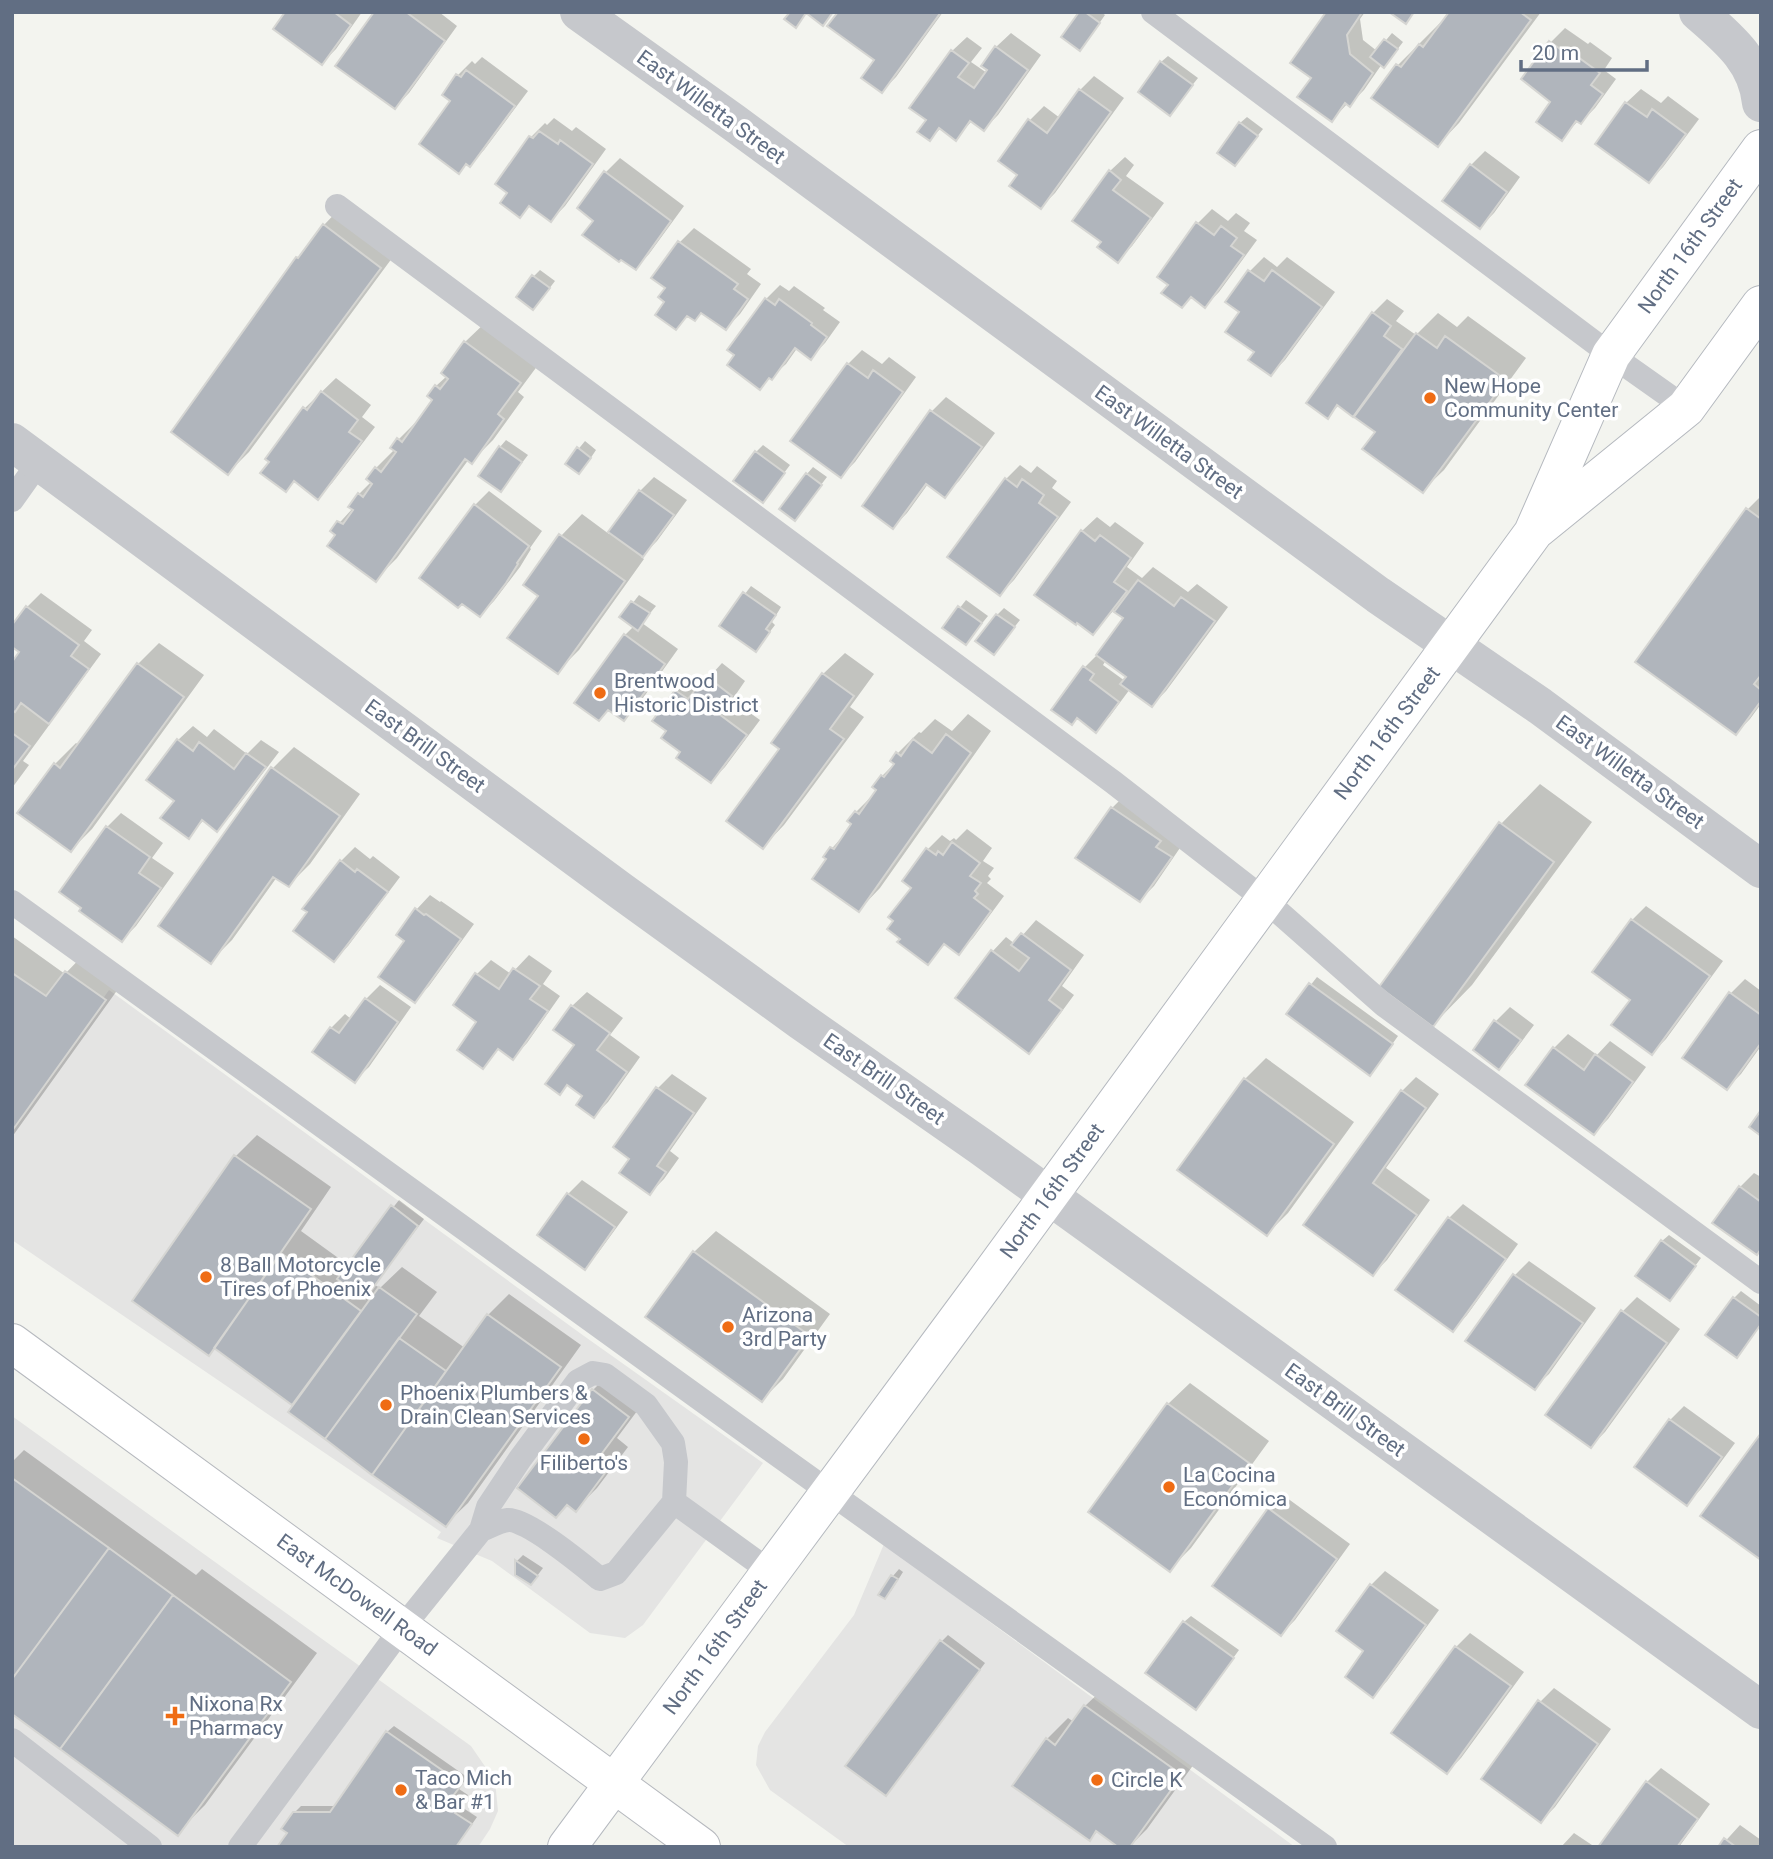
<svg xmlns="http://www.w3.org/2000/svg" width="1773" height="1859" font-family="Roboto,sans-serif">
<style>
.built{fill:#e4e4e3}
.shadow{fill:#0003;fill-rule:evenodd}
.building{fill:#b0b5bc;stroke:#d5d5d2;stroke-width:2}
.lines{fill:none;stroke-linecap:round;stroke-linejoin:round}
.secondary-casing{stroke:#b5b9bf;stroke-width:40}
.primary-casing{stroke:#b6b9be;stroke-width:40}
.service{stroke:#c6c8cc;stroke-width:24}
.minor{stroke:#c6c8cc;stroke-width:38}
.secondary{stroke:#fff;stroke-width:38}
.primary{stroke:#fff;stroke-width:38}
.poi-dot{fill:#ef6c14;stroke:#fff;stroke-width:2.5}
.labels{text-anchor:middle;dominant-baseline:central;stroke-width:7;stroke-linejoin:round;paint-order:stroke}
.street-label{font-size:21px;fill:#616e83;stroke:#fff}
.poi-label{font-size:21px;fill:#616e83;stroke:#fff;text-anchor:start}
</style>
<rect width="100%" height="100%" fill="#f3f4ef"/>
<path class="built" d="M109 990 584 1336 763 1463 643 1625 625 1638 590 1633 492 1561 437 1538 441 1532 12 1240V1129Z
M12 1416 471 1746 495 1781 498 1811 490 1829 478 1847H12Z
M884 1544 1295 1847H849L770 1790 756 1765 758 1746 765 1732 854 1615Z"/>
<path class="shadow" d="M287 12H362L336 49 322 63Z
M376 12H439L457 26 409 93 395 107Z
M840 12H943L896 77 882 91 877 60Z
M1081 12H1101L1105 15 1086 42Z
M1328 12H1365L1360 19 1363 40 1377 51 1392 33 1403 42 1390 59 1382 64 1364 90 1350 104 1348 103 1332 120 1313 78Z
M1451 12H1541L1459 123 1438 145 1398 65Z
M1565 28 1588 44 1590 42 1612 58 1604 70 1616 79 1595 108 1581 122 1579 120 1562 138 1553 101 1523 79 1551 42Z
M1011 33 1041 55 998 115 984 129 972 121 956 138 941 128 930 139 928 120 952 51 967 37 982 48 971 62 987 73 989 70 983 65 996 47Z
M1168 56 1198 78 1170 113 1161 62Z
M482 57 528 91 484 150 470 164 468 163 459 171 453 101 458 75 472 61 475 64Z
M1094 76 1124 98 1055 193 1041 207 1020 174 1030 120 1044 106 1060 118 1080 90Z
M1641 89 1661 103 1668 96 1699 119 1663 167 1649 181 1597 143 1626 103Z
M1247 117 1263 129 1235 164 1240 123Z
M554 118 572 131 576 127 606 149 565 206 551 220 531 205 520 216 510 192 531 137 545 123 547 125Z
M1485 151 1520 177 1494 213 1480 227 1471 165Z
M1125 157 1134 165 1126 176 1164 203 1132 246 1118 260 1104 241 1110 171Z
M620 158 684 206 649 254 635 268 596 220 606 172Z
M345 203 401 246 249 452 228 473 297 258 309 246 324 225Z
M1212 209 1228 221 1236 213 1250 223 1244 231 1257 240 1219 292 1205 306 1192 296 1182 306 1170 284 1198 223Z
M694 228 751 269 747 274 761 284 740 314 726 328 702 311 689 315 676 328 667 301 668 287 654 277 680 242Z
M1264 257 1277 267 1287 257 1335 292 1285 360 1271 374 1256 352 1242 312 1227 302 1250 271Z
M540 270 555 281 539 302 534 276Z
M780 285 789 291 794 286 825 308 823 310 840 322 825 343 811 357 798 347 786 364 760 387 737 355 729 349 766 299Z
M1387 299 1404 311 1396 321 1416 335 1438 313 1457 327 1468 316 1526 358 1444 470 1422 491 1377 431 1363 404 1353 414 1339 405 1328 416 1373 313Z
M487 321 541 361 518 392 524 397 493 440 472 461 469 459 397 558 376 579 332 531 353 508 359 494 372 481 376 468 395 449 399 439 420 418 435 399 436 386 447 376 465 342Z
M862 350 882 364 889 357 916 377 855 462 841 476 848 364Z
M336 378 371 405 362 417 375 427 332 483 318 497 295 480 286 490 305 408Z
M946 397 995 433 959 481 944 495 928 484 907 513 893 527 864 505 932 411Z
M506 440 528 455 501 490 500 447Z
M585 441 596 450 586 465 567 463Z
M763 445 790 465 763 501 756 452Z
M1020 465 1031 473 1037 466 1057 481 1052 488 1071 502 1014 580 1000 594 1006 479Z
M813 467 827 477 795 519 807 474Z
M654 477 687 500 657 541 641 557 644 559 579 650 558 671 540 596 561 536 582 514 609 534 640 491Z
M489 491 542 531 530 548 531 549 520 567 494 601 480 615 475 505Z
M1761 496V704L1750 719 1736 733 1748 509Z
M1097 517 1110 527 1115 522 1144 543 1127 567 1142 578 1153 567 1188 592 1197 584 1228 607 1166 691 1152 705 1130 689 1110 716 1096 730 1078 717 1053 710 1085 667 1099 653 1125 618 1114 610 1093 633 1037 594 1082 531ZM1106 660 1128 676 1125 681 1103 665Z
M751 586 781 607 772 622 775 625 756 650 721 626Z
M41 593 92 630 84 641 101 654 62 707 48 722 50 724 23 761 29 765 12 788V665L22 652 27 607Z
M639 595 656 606 642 623 678 649 638 705 624 719 610 709 599 719 625 635 634 626 622 617Z
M966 600 988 616 966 643 945 627Z
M1004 608 1020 620 994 653 997 615Z
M159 643 204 675 92 829 71 850 55 764 76 743 79 745 138 664Z
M845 653 874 674 850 707 864 717 784 825 763 847 782 749 823 674Z
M722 663 745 681 732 700 760 720 725 767 711 781 683 752 668 731 654 721 677 691 691 677 702 685Z
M968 714 991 731 880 888 859 910 828 859 825 856 854 824 849 821 856 812 878 790 882 776 895 763 898 753 919 732 921 733 935 719 952 731Z
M193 726 207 737 214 729 247 754 261 740 279 752 231 815 217 830 204 820 188 836 176 801 178 740Z
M294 747 360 794 310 864 289 885 277 877 232 940 211 961 161 926 273 768Z
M1540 784 1592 822 1472 985 1433 1025 1501 824Z
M1126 794 1184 842 1154 886 1140 900 1078 858 1112 808Z
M121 813 163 843 152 858 174 873 136 926 122 940 84 908 107 827Z
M967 829 992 848 983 861 994 868 988 876 991 879 987 883 1004 896 973 938 959 952 946 943 928 963 914 888 904 881 928 849 942 835 950 841 954 838 956 840Z
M355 847 370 859 373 856 400 877 348 946 334 960 341 861Z
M430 895 440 902 441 901 474 924 429 986 414 1001 407 940 416 910Z
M1646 906 1723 961 1666 1039 1652 1053 1632 999V920Z
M1036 920 1084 955 1062 986 1074 995 1043 1037 1029 1051 992 952 1006 937 1015 944Z
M12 936 65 974 87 951 126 978 12 1137Z
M529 955 552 971 543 984 560 996 527 1043 513 1057 500 1048 483 1067 479 1022 477 974 491 960 511 974Z
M1317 977 1398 1036 1376 1067 1288 1014Z
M1745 979 1761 991V1046L1741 1074 1727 1088 1731 993Z
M380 985 411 1007 369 1067 354 1081 331 1028 345 1014 351 1019 366 999Z
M587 992 623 1018 610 1035 640 1057 608 1102 594 1116 585 1096 569 1084 560 1092 576 1044 555 1030 572 1006Z
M1510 1007 1534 1025 1513 1053 1499 1067 1496 1021Z
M1568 1034 1597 1055 1610 1041 1646 1067 1608 1119 1594 1133 1554 1048Z
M1266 1058 1354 1122 1288 1213 1267 1234 1245 1079Z
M672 1074 707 1098 670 1151 679 1158 664 1179 650 1193 631 1158 616 1147 658 1088Z
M1416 1077 1439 1094 1386 1168 1430 1200 1387 1260 1373 1274 1305 1224 1402 1091Z
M257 1135 331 1187 301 1231 348 1265 399 1200 424 1219 375 1285 380 1288 402 1267 437 1292 419 1316 465 1348 488 1315 509 1294 581 1345 468 1503 446 1524 290 1412 295 1405 215 1346 134 1301 236 1156Z
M1754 1173 1761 1177V1248L1714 1222 1740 1187Z
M582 1180 628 1212 598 1253 584 1267 539 1235 568 1194Z
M1463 1204 1518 1244 1467 1315 1453 1330 1449 1218Z
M716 1231 830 1314 783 1379 762 1400 694 1252Z
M1669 1235 1701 1258 1676 1292 1662 1241Z
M1529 1261 1596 1308 1549 1374 1534 1388 1468 1340 1515 1275Z
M1741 1291 1761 1306V1324L1743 1349 1734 1298Z
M1637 1297 1680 1329 1605 1432 1591 1446 1623 1311Z
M614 1369 649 1395 617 1438 628 1447 597 1488 576 1509 593 1390Z
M1190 1383 1269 1441 1191 1548 1170 1569 1090 1512 1168 1404Z
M1684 1406 1735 1443 1701 1489 1687 1503 1636 1467 1670 1420Z
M24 1450 196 1575 202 1569 317 1653 205 1805 177 1833 12 1712V1462Z
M1283 1495 1350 1544 1295 1620 1281 1634 1269 1509Z
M523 1555 543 1568 537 1576 517 1574V1561Z
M899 1569 903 1572 891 1591 884 1597 893 1576Z
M1385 1571 1439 1610 1387 1681 1373 1695 1366 1651 1371 1585Z
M1191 1616 1239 1650 1202 1701 1184 1622Z
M1470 1633 1524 1672 1461 1758 1447 1772 1456 1647Z
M948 1635 985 1663 892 1787 941 1642Z
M1107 1685 1202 1753 1147 1829 1129 1847 1098 1831 1090 1839 1047 1739 1068 1718 1074 1722 1085 1706Z
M1554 1688 1611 1729 1555 1807 1541 1821 1540 1702Z
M394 1726 467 1777 459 1789 468 1795 460 1806 477 1817 456 1847H279L289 1833 294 1813 301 1806H336L387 1732Z
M1661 1768 1710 1804 1679 1847H1600L1647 1782Z
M1740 1825 1761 1840V1847H1720Z
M1574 1833 1595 1847H1561Z"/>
<path class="building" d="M285 12H334L351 25 322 65 273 29Z
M374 12H406L445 41 395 109 335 66Z
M790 12H833L823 26 806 13 796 28 784 19Z
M838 12H941L882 93 861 78 874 60 827 26Z
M1079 12H1085L1100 23 1080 51 1061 37Z
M1326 12H1359L1361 14 1347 35 1350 54 1373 73 1350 107 1345 103 1332 122 1297 97 1311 78 1290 63Z
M1389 12H1414L1406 24Z
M1449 12H1520L1531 20 1438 147 1371 98 1396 64 1401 67 1419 44 1423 47Z
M1384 39 1398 49 1384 68 1370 57Z
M1549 41 1573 58 1575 55 1600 73 1591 85 1603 94 1581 124 1576 121 1562 141 1536 122 1550 102 1521 79Z
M995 46 1028 70 984 131 970 121 956 141 939 128 930 141 917 132 926 120 909 108 951 50 969 63 958 77 974 88 987 70 981 66Z
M1160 61 1193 85 1170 116 1138 92Z
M466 70 515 106 470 167 466 164 459 174 419 144 450 101 442 95 456 74 461 77Z
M1079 89 1111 112 1041 209 1009 186 1017 175 998 161 1028 119 1047 133Z
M1625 102 1647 117 1652 109 1686 134 1649 183 1595 144Z
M1239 122 1258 136 1235 166 1217 153Z
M539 131 558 144 560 140 593 164 551 222 529 206 520 218 500 203 507 193 495 184 529 136 533 138Z
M1470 164 1507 192 1480 229 1442 201Z
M1109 170 1121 180 1113 190 1151 218 1118 263 1097 247 1101 242 1072 221Z
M604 171 671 221 636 270 621 260 619 262 582 235 593 221 577 208Z
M1196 222 1214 235 1221 226 1237 238 1231 246 1244 255 1205 308 1191 297 1182 308 1161 293 1168 285 1157 277Z
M323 224 381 268 228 475 171 432 296 257 298 258Z
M678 241 738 284 734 289 748 299 726 330 701 313 695 321 687 316 676 330 655 315 664 302 658 297 665 288 651 278Z
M1248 270 1264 281 1272 270 1322 307 1271 376 1248 360 1254 352 1225 332 1239 312 1225 302Z
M532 275 550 288 533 310 516 297Z
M765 298 775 305 779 299 812 323 811 325 827 337 811 360 795 348 772 380 769 378 760 390 727 365 734 355 727 350Z
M1372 312 1391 326 1384 336 1402 349 1353 417 1337 405 1328 419 1306 403Z
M1416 333 1437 348 1445 336 1506 380 1423 493 1362 449 1375 432 1354 417Z
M464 341 521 383 498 414 504 419 472 464 465 459 376 582 327 546 335 535 330 531 337 521 343 524 353 510 348 507 358 493 363 497 372 484 366 479 375 467 381 472 396 452 390 448 397 438 402 442 432 400 427 396 435 385 440 389 448 379 441 373Z
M847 363 868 378 873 370 903 392 841 478 790 441Z
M321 391 358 420 349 432 362 441 318 500 294 481 286 492 260 473 269 462 265 459 303 407 307 410Z
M930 410 982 447 945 498 926 484 893 529 862 506Z
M499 446 522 462 501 492 478 476Z
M577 447 591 458 579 474 565 464Z
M755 451 785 473 763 503 733 481Z
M806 473 822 485 795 521 779 509Z
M1005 478 1017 487 1022 479 1044 495 1039 503 1058 517 1000 596 947 557Z
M639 490 674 515 643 557 608 532Z
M474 504 529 546 517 563 518 564 506 583 480 617 462 604 458 608 419 578Z
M1746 508 1761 519V675L1754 684 1761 690V701L1736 735 1635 662Z
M1081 530 1095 541 1100 535 1131 558 1114 582 1127 591 1093 635 1077 623 1076 625 1034 595Z
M559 534 625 581 558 674 507 638 538 596 523 585Z
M1138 580 1174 606 1181 597 1215 621 1152 707 1120 684 1126 677 1096 655 1123 618 1114 612Z
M743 592 776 615 766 629 770 632 756 652 719 626Z
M631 601 650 613 638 631 619 617Z
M26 606 79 645 71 656 89 669 49 724 21 703 15 712 12 710V662L19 652 12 647V625Z
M958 606 982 623 966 645 942 628Z
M996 614 1015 627 994 655 975 641Z
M624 634 665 664 624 721 608 710 599 721 574 703Z
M137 663 184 697 71 852 17 813 54 763 60 768Z
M1083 666 1094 674 1090 680 1119 702 1096 733 1077 718 1072 725 1051 710Z
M822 673 854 696 830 729 844 739 763 849 726 821 779 749 771 743Z
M706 676 732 696 719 714 747 735 711 783 676 758 680 752 661 738 666 731 652 721 675 690 688 699Z
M12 733 30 746 12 770Z
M946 734 971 753 859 912 812 879 826 859 823 857 830 847 834 849 851 824 847 821 855 811 859 814 876 790 872 787 881 775 884 777 894 764 890 761 896 752 901 756 913 739 932 753Z
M177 739 193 751 199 742 234 769 246 753 266 767 217 832 202 820 189 839 160 818 174 801 146 780Z
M271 767 340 816 289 887 273 877 211 964 158 926Z
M1111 807 1161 841 1156 847 1172 857 1140 902 1075 858Z
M1499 822 1554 862 1433 1027 1379 987Z
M106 826 150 857 139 873 161 888 122 942 79 911 81 908 59 892Z
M952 842 980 863 970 876 981 883 975 891 978 894 974 898 991 911 959 955 944 944 928 965 897 942 900 939 887 929 893 921 888 917 911 888 902 881 926 848 936 855 938 851 943 855Z
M340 860 355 872 357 869 388 892 334 962 293 931 307 912 302 909Z
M415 908 424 915 426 914 461 939 415 1003 378 977 404 941 396 935Z
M1631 919 1710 976 1652 1055 1611 1025 1630 1000 1592 972Z
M1021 933 1071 970 1049 1000 1062 1010 1029 1054 955 998 991 950 1019 971 1029 958 1011 945Z
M513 968 540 986 530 999 548 1011 513 1060 498 1049 483 1069 457 1050 476 1022 453 1005 475 973 499 989Z
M65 971 106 1000 12 1131V973L46 996Z
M1309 983 1393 1044 1370 1076 1286 1014Z
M1729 992 1761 1015V1043L1727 1090 1682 1058Z
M365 998 398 1022 355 1083 312 1052 330 1027 339 1033Z
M571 1005 610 1033 597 1050 627 1072 594 1118 576 1105 582 1096 567 1085 560 1095 545 1084 574 1045 553 1030Z
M1494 1020 1521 1040 1499 1070 1473 1050Z
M1553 1047 1584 1070 1595 1054 1633 1082 1594 1135 1525 1085Z
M1244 1078 1334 1144 1267 1236 1177 1170Z
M656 1087 694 1113 657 1166 666 1172 650 1195 619 1173 629 1159 613 1147Z
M1401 1090 1426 1108 1373 1183 1417 1215 1373 1276 1303 1225Z
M1761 1110V1136L1749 1127Z
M234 1155 311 1209 209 1356 132 1301Z
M1739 1186 1761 1202V1249L1757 1255 1712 1223Z
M567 1193 615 1227 585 1270 537 1235Z
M391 1205 418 1226 365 1299 337 1279Z
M1448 1217 1506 1259 1453 1332 1395 1290Z
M1661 1240 1696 1266 1670 1301 1635 1276Z
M693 1251 810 1336 762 1402 645 1317Z
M281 1253 361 1311 292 1405 214 1348Z
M1513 1274 1583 1323 1535 1390 1465 1341Z
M379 1287 417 1314 325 1439 288 1412Z
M1733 1297 1761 1317V1324L1737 1358 1705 1335Z
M1621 1310 1667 1343 1591 1448 1545 1415Z
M487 1314 561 1367 446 1527 372 1475Z
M399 1338 446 1371 372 1475 325 1439Z
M592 1389 629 1417 597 1460 608 1469 576 1512 567 1505 556 1518 517 1488Z
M1167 1403 1249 1463 1170 1572 1088 1512Z
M1669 1419 1722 1457 1687 1506 1634 1467Z
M1761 1433V1560L1700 1516Z
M12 1478 109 1548 12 1679Z
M1268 1508 1337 1559 1281 1636 1212 1586Z
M109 1548 173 1595 60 1749 12 1714V1679Z
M515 1560 538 1576 531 1585 515 1575Z
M891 1575 898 1579 885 1599 878 1595Z
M1370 1584 1426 1625 1373 1698 1345 1677 1363 1651 1336 1631Z
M173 1595 291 1682 178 1836 60 1749Z
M1183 1621 1234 1658 1196 1710 1145 1673Z
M940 1640 980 1670 886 1796 845 1766Z
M1455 1646 1511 1686 1447 1774 1391 1733Z
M1538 1700 1598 1744 1541 1823 1481 1779Z
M1084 1705 1182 1775 1130 1847H1118L1096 1831 1090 1841 1012 1786 1046 1738 1055 1745Z
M386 1731 462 1784 453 1796 463 1802 455 1813 472 1824 456 1847H277L287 1833 281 1829 293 1812H330Z
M1646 1781 1698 1819 1677 1847H1598Z
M1724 1838 1736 1847H1718Z"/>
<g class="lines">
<defs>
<path id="secondary" d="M1537 529 1686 408 1761 305
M567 1847 984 1284 1533 533 1611 355 1761 149"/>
<path id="primary" d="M12 1343 701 1847"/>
</defs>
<use href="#secondary" class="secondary-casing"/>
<use href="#primary" class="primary-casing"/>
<path class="service" d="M1153 12 1611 355 1686 408
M337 206 1113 782 1265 900 1384 1005 1761 1282
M12 500 39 462
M12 902 768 1448 1325 1847
M481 1530C489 1527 499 1521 508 1520 526 1518 584 1566 600 1579L616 1573 674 1502 771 1572
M12 1740 150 1847
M240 1847 402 1628 481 1530 488 1507 520 1459 578 1381 593 1373 605 1375 646 1405 673 1443 676 1462 674 1502"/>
<path class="minor" d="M579 12 733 122 1378 595 1540 706 1761 869
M1698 12C1728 38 1757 61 1761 103
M12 442 621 891 801 1021 980 1146 1761 1710"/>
<use href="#secondary" class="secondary"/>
<use href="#primary" class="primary"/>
</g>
<g class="poi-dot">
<circle cx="1430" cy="398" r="7"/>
<circle cx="600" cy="693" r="7"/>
<circle cx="206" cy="1277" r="7"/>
<circle cx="728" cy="1327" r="7"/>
<circle cx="386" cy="1405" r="7"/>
<circle cx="584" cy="1439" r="7"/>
<circle cx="1169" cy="1487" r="7"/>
<path d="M171.5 1705.5h7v7h7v7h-7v7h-7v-7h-7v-7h7z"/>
<circle cx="1097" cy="1780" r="7"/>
<circle cx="401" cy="1790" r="7"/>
</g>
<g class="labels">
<g class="street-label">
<text transform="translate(711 107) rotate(36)">East Willetta Street</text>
<text transform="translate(1690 246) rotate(-54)">North 16th Street</text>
<text transform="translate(1169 442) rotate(36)">East Willetta Street</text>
<text transform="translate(1387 733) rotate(-53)">North 16th Street</text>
<text transform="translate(425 746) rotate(36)">East Brill Street</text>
<text transform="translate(1630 772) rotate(36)">East Willetta Street</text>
<text transform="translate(884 1079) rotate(35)">East Brill Street</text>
<text transform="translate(1052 1191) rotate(-54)">North 16th Street</text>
<text transform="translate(1345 1410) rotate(36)">East Brill Street</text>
<text transform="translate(357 1595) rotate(36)">East McDowell Road</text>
<text transform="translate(715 1647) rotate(-54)">North 16th Street</text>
</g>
<g class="poi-label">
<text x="1444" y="386">New Hope<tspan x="1444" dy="24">Community Center</tspan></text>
<text x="614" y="681">Brentwood<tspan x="614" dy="24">Historic District</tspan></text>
<text x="220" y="1265">8 Ball Motorcycle<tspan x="220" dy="24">Tires of Phoenix</tspan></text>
<text x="742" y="1315">Arizona<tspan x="742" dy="24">3rd Party</tspan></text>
<text x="400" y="1393">Phoenix Plumbers &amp;<tspan x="400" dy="24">Drain Clean Services</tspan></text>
<text x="584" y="1463" text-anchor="middle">Filiberto's</text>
<text x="1183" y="1475">La Cocina<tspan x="1183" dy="24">Económica</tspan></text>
<text x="189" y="1704">Nixona Rx<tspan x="189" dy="24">Pharmacy</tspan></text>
<text x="415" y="1778">Taco Mich<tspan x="415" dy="24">&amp; Bar #1</tspan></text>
<text x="1111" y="1780">Circle K</text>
</g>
</g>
<rect width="1773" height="1859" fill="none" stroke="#616e83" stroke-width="28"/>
<path d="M1521 60v10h126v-10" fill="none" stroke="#616e83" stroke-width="3.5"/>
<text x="1532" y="60" font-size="21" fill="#616e83" stroke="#ffffff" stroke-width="5" paint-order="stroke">20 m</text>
</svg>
